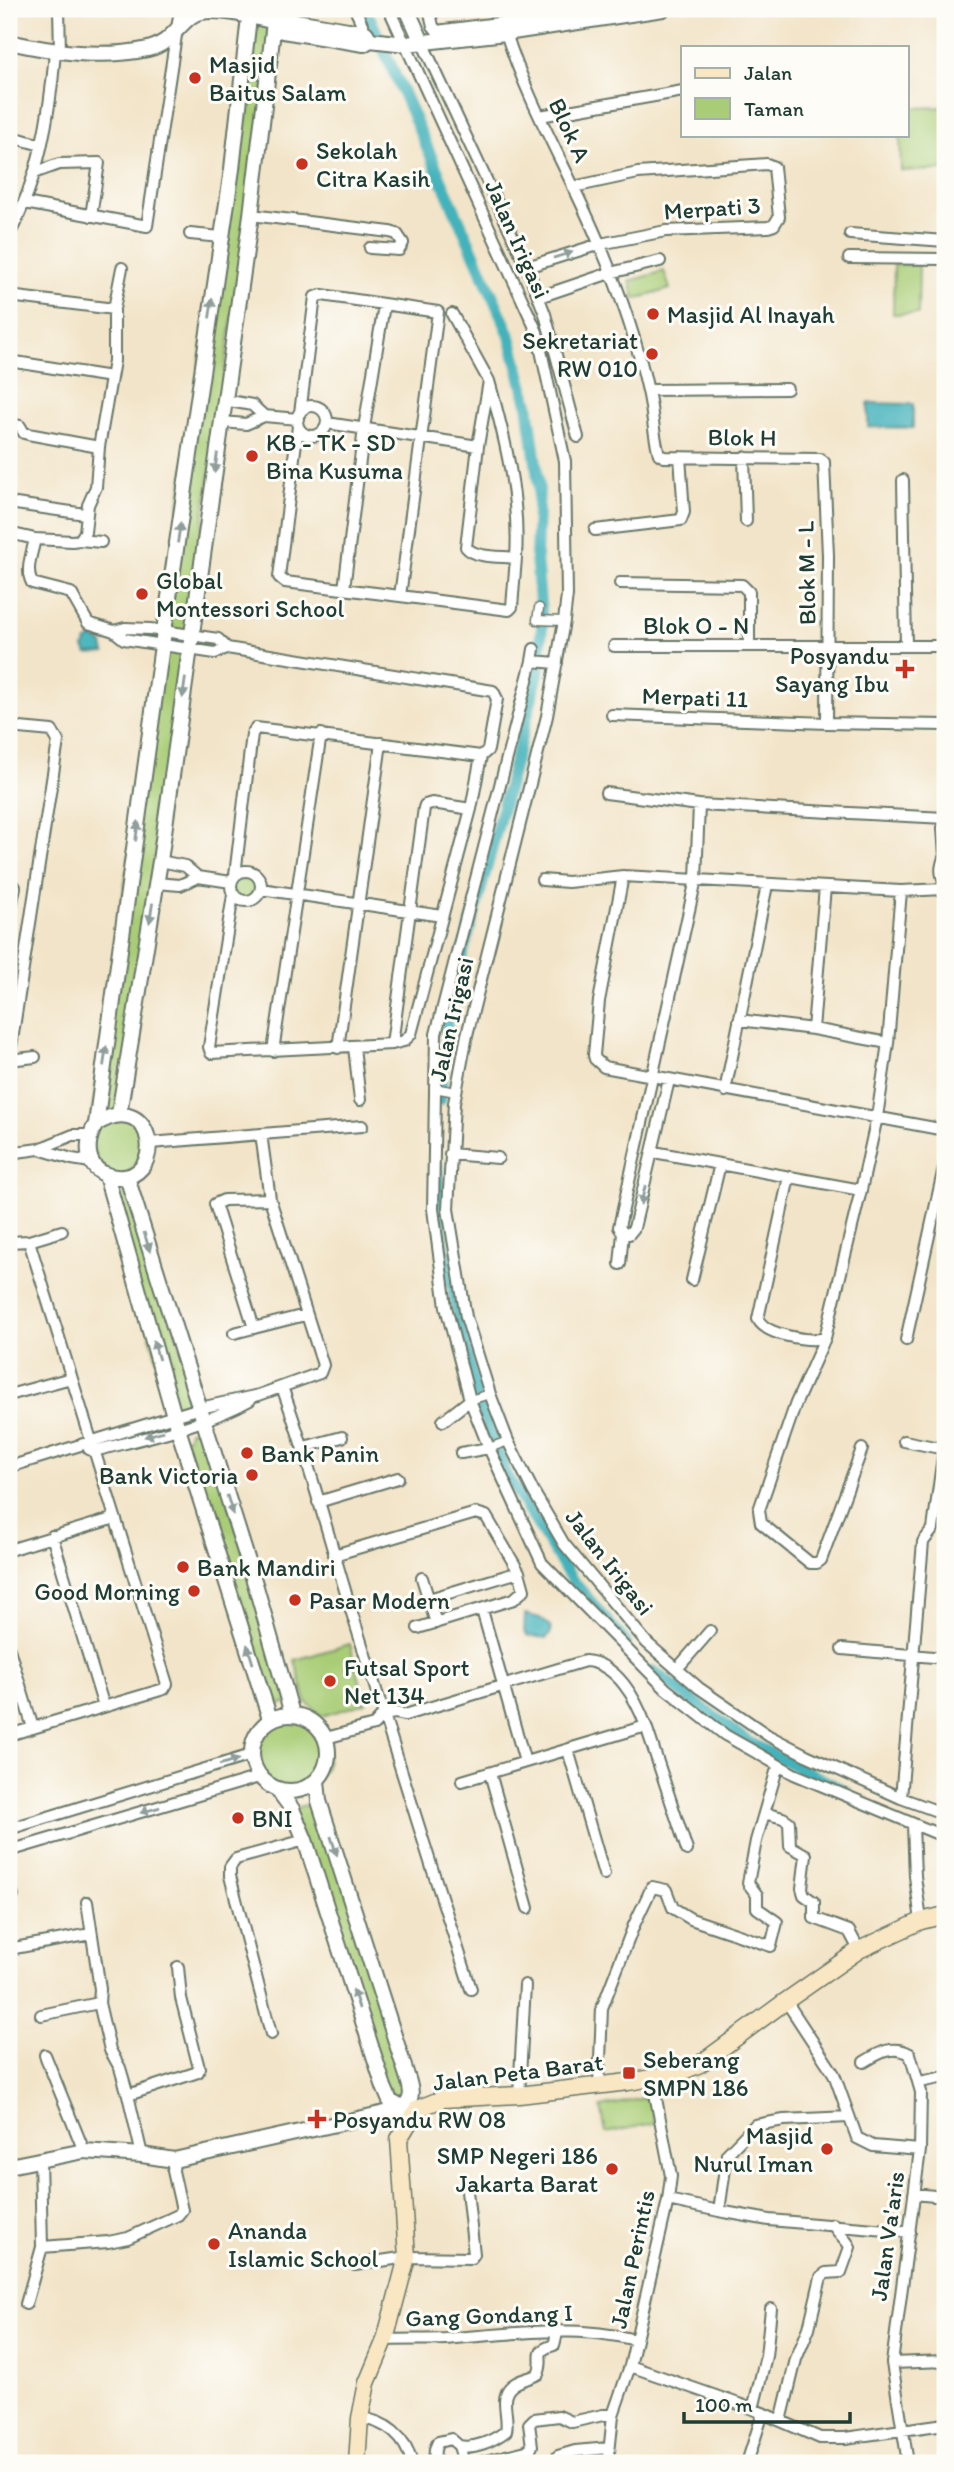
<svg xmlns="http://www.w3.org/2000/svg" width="954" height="2472" font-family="Itim,sans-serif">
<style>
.green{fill:#a9cd76;stroke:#648555;stroke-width:2}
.water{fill:#42b2bb;stroke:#307878;stroke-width:2}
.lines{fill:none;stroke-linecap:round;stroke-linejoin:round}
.canal{stroke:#42b2bb;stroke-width:12}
.pedestrian-casing{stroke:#697768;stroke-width:11}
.minor-casing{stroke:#697768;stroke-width:14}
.tertiary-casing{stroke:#697768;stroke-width:18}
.secondary-casing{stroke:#697768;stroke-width:19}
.pedestrian{stroke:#fff;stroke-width:8}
.minor{stroke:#fff;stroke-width:10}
.tertiary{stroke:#fff;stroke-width:14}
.secondary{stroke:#f9e7c3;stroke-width:16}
.oneway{fill:#8f9e9a}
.poi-dot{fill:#c8321e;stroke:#fdfcf7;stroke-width:2.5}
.labels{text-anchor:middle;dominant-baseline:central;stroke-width:6;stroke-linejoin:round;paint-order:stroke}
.poi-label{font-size:24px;fill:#1f3d34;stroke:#fdfcf7;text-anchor:start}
.street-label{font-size:24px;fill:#1f3d34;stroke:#fdfcf7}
</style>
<rect width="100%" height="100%" fill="#fdfcf7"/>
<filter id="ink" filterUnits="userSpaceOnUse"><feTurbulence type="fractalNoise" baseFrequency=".0143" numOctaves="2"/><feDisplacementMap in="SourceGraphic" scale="14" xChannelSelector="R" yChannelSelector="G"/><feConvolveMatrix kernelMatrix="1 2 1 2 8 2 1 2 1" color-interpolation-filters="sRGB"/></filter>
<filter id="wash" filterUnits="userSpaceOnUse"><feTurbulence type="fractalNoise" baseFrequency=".00686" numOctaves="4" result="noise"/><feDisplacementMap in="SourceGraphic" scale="28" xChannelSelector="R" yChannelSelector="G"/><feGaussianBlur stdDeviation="1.57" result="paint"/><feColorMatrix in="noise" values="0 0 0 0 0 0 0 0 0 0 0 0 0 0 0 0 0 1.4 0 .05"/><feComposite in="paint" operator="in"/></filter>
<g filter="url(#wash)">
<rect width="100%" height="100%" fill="#f2e4c8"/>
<path class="green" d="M249 17 274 22 119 1114 133 1118 150 1143 127 1176 200 1408 174 1416 89 1135Z
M945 107V170L901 171 900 135H907V108Z
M894 264 919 265 918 314H893Z
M664 271 670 289 635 299 630 281Z
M231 886a15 15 0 1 1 30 0a15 15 0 1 1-30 0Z
M195 1429 198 1434 207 1431 289 1702 266 1708 181 1439 188 1437 189 1431Z
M350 1644 366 1703 322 1716 306 1702 295 1660Z
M252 1753a38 38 0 1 1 76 0a38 38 0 1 1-76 0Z
M319 1801 408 2079 403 2109 384 2087 292 1809Z
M649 2097 655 2123 606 2133 601 2107Z"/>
<path class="water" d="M868 403 913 404V428L868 427Z
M94 637 103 644 105 653 87 654 84 648 86 642Z
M525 1614 540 1618 550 1626 551 1633 546 1638 528 1636 524 1632Z"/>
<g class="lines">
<path class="canal" d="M366 9 509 333 528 404 539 486 536 557 542 626 538 674 475 911 450 995 440 1100
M437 1166 444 1247 475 1391 506 1474 572 1580 626 1643
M653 1671 748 1742 845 1791"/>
</g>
</g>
<g filter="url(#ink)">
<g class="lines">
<defs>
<path id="pedestrian" d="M539 608 537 620 564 621
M434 1088 456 1092
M470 1400 490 1394
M489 1448 508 1441"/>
<path id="minor" d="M59 9 60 52
M355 9 366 33
M389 9 537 332 565 461 567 595 564 621 547 716 467 1035 454 1103 448 1209 466 1317 490 1394 508 1441 533 1491 564 1544 647 1643 699 1688 769 1736 806 1755 901 1798 945 1814
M429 9 433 26 437 31 602 9
M506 33C529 106 570 173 599 243 619 290 637 341 648 391 653 412 653 434 659 454L664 457 820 459 824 462 828 555 827 723
M422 42 527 267 545 314 578 437
M540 116 683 91
M9 136 41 145
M34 173 59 164 99 163 91 216
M25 203 147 226 180 9
M251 215 390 232 397 234 403 243 399 250 370 248
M190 234 221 237
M850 234 945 241
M9 235C39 179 50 115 55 52
M849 258 945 259
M527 267 600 244 666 231 768 227 774 225 779 217 774 167 767 164 638 173 573 187
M9 296 114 309
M539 297 610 273 660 261
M452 314 489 381 478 446 466 547C476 559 502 556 516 558 520 498 505 438 489 381
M9 361 111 377
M648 390 787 389
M224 400 252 405 264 416
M297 421a15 15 0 1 1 30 0a15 15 0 1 1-30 0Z
M300 413 315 297 322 295 438 312 400 596 509 610 512 607 516 558
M222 422 246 424 264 416 298 419
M327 423 478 446
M9 424 20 426 24 433 28 434 99 447
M298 426 279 577 285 582 400 596
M744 457 746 521
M903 480 906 646
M9 503 85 514
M595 530 681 520 684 512 680 457
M9 533 35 539C32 553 25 570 32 583L71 593 88 623 114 631 124 639 215 653 227 648 493 691 497 699 488 750 481 756 471 809 411 1034 404 1041 392 1044 211 1053 209 1047 233 895
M35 539 72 541 80 540 85 532 88 505 96 487 99 447 114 361V309L122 268
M80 540 101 542
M620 583 742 585 749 592V646
M344 589 364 428 384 305
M114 631 125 628 150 629 218 639 227 648
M614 646H945
M534 649 532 661 557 663
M532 661 436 1034 433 1209 446 1307 470 1400 489 1448 542 1563 666 1689 725 1735 794 1774 945 1837
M612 715 827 723 945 725
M9 727 52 731 58 741 9 1060
M606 793 699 805 945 818
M945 822 943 828 945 856
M945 855C941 865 939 873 945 882
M160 861 185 866 198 877 231 882
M231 886a15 15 0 1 1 30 0a15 15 0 1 1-30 0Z
M235 875 252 734 256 728 481 756
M623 876 599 1001 594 1055 595 1059 604 1067 945 1130
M542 880 568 882 623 876 901 891 945 889
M156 883 180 885 198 877
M261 889 442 916
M9 918 15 887
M739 1020 813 1029 888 1043
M813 1029 825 887
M392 1044 424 808 425 805 432 803 471 809
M354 1047 360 1100
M338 1048 381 743
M273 1051 321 734
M9 1060 35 1057
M725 1091 767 885
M150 1143 362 1126
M39 1149 72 1159 91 1162
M654 1152 861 1190
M9 1153 39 1149 73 1135H89
M450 1154 498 1158
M789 1177 758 1319C765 1335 808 1342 825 1338
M623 1233 629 1234 634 1228 669 1080
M9 1242 29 1241 62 1231
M620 1264 623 1233 619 1227 696 879 699 805
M692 1280 720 1164
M254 1328 215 1204 224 1200 270 1199
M234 1333 305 1315
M906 1340 945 1163
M282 1387C309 1460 328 1536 351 1610 390 1737 430 1863 471 1989
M9 1395 71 1378
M443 1421 470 1400
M904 1441 945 1449
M304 1447 342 1437
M89 1449 94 1451C144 1438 204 1426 250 1400
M862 1449 821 1560 817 1563H810L761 1523 759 1510 796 1403 825 1338 861 1190 877 1117 888 1043 901 891
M461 1453 489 1448
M9 1467 200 1408 259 1395 320 1373 323 1365 270 1199 261 1134
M318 1502 398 1478
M52 1536 104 1707
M9 1550 115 1518
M334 1555 476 1513 486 1516 519 1572 524 1590 514 1599 418 1628
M422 1578 436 1623
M429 1599 519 1572
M482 1610 525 1762
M9 1649 33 1728
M842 1649 945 1658
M677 1669 710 1631
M9 1735 164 1689 167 1684 29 1241
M326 1738 374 1725 383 1715 395 1713 405 1715 585 1661C617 1663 636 1699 646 1726
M568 1750 604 1874
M490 1773 528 1908
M462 1781 646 1726 687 1850
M901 1798 923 1542 933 1529 944 1449
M764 1813 783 1818 789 1822 790 1846 806 1855 802 1888 804 1895 814 1902V1918L849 1931 859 1950
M913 1825 915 1876 921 1921
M9 1829 251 1755
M9 1851 259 1777
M9 1878 13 1896 9 1899
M87 1902 100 1989 99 2003 110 2050 120 2068 128 2095 142 2155
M9 1949 91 1934
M786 2001 834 2074 857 2138 873 2146 920 2150
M41 2015 99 2003
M271 2034 230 1876V1867L236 1859 305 1840
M45 2055 84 2151
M864 2062C879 2053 893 2044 910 2054L921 2092 920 2150 892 2363 908 2463
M920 2082 945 2077
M599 2085 602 2008 634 1925 652 1887 666 1890 673 1908 691 1919 771 1946 777 1922 757 1908V1895L748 1883 756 1841 776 1772 780 1767
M128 2095 198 2072 199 2068 181 1998 178 1967
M519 2095 525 1985
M914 2194 945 2197
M668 2200 719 2211 769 2220 910 2232
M719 2211 727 2154 755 2125 784 2120 849 2117
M42 2247 108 2242 128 2238 178 2215 182 2210 173 2171 174 2160
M355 2265 407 2257 471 2258 474 2254 467 2191
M26 2304 42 2247 40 2158
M385 2340C405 2339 426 2340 445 2339 509 2334 573 2324 636 2340
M892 2363 945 2361
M630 2366 753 2409 820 2438H845L945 2424
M753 2409 766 2356 771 2309
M360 2418C386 2421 406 2437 412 2463
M781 2421 796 2359 809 2328 821 2277 826 2273 841 2272 850 2247C846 2238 837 2234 833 2224
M459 2446C475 2449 493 2441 506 2431 510 2414 496 2394 516 2383 523 2379 531 2378 538 2374 546 2357 531 2352 554 2345L558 2330
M434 2463 435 2449 438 2442 451 2439 459 2446 464 2463
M477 2463 530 2450 532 2446 529 2424 534 2419 559 2416 572 2422 603 2415H613
M559 2463 558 2456 575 2451 609 2448
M608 2463 613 2415 630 2366 668 2200 671 2176 652 2078
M747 2463 763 2413"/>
<path id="tertiary" d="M407 9 422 42
M280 23 283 31 364 44 370 40 406 44 506 33 663 9
M9 42C54 52 102 59 148 49 169 44 175 29 190 17 208 2 259 19 280 23L284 19 366 33 370 40
M119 1114 160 861 251 215 274 22
M96 1124C158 1085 168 1189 111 1176 84 1170 85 1142 96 1124L164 631 232 169 249 17
M106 1175 174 1416 270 1719
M127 1177 256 1587 292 1714
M252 1753a38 38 0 1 1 76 0a38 38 0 1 1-76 0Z
M317 1781 319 1801 408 2079C412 2092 413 2099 403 2109
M278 1790 292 1809 305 1840 384 2087 390 2101 403 2109 405 2113
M9 2166 84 2151 142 2155 174 2160 403 2109"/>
<path id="secondary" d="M357 2463 360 2418 367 2383 385 2340 407 2257 399 2139 417 2109 442 2099 519 2095 628 2082 676 2074 700 2064 786 2001 859 1950 921 1921 945 1915"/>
</defs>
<use href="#pedestrian" class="pedestrian-casing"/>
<use href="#minor" class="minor-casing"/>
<use href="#tertiary" class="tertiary-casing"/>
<use href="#secondary" class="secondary-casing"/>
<use href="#pedestrian" class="pedestrian"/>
<use href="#minor" class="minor"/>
<use href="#tertiary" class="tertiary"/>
<use href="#secondary" class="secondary"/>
</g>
<defs><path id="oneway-solid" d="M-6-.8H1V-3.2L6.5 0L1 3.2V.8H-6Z" transform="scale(1.75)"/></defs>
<g class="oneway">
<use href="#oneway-solid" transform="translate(563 255) rotate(-17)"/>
<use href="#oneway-solid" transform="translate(211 308) rotate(-82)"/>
<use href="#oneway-solid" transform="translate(216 463) rotate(98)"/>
<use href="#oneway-solid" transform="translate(179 533) rotate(-82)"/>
<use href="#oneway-solid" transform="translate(184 688) rotate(98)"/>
<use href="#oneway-solid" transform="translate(137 831) rotate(-82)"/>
<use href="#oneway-solid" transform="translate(151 913) rotate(99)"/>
<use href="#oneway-solid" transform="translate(105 1056) rotate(-82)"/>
<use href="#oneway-solid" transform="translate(643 1195) rotate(104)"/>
<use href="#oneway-solid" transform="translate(147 1242) rotate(73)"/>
<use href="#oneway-solid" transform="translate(156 1350) rotate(-106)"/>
<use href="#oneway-solid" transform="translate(154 1434) rotate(163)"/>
<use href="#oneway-solid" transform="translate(230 1505) rotate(73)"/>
<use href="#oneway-solid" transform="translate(250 1654) rotate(-107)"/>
<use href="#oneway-solid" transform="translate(229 1762) rotate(-16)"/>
<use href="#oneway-solid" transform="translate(150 1810) rotate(164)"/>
<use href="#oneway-solid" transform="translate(334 1846) rotate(72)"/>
<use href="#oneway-solid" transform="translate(356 1999) rotate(-108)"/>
</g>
</g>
<g class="poi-dot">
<circle cx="195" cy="78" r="7"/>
<circle cx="302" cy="164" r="7"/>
<circle cx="653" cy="314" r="7"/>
<circle cx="652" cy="354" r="7"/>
<circle cx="252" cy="456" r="7"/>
<circle cx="142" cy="594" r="7"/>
<path d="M901.5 658.5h7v7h7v7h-7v7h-7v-7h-7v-7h7z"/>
<circle cx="247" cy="1453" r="7"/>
<circle cx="252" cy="1475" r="7"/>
<circle cx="183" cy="1567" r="7"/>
<circle cx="194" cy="1591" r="7"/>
<circle cx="295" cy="1600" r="7"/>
<circle cx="330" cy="1681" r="7"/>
<circle cx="238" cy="1818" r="7"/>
<rect x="622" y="2066" width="14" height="14" rx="3.5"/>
<path d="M313.5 2108.5h7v7h7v7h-7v7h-7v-7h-7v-7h7z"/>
<circle cx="827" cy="2149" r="7"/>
<circle cx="612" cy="2169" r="7"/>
<circle cx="214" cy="2244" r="7"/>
</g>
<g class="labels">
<g class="poi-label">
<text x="209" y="64">Masjid<tspan x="209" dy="28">Baitus Salam</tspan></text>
<text x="316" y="150">Sekolah<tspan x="316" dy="28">Citra Kasih</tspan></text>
<text x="667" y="314">Masjid Al Inayah</text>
<text x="638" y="340" text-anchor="end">Sekretariat<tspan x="638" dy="28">RW 010</tspan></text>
<text x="266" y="442">KB - TK - SD<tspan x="266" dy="28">Bina Kusuma</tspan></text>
<text x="156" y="580">Global<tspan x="156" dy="28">Montessori School</tspan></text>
<text x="889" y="655" text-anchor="end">Posyandu<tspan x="889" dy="28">Sayang Ibu</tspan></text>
<text x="261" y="1453">Bank Panin</text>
<text x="238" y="1475" text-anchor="end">Bank Victoria</text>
<text x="197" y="1567">Bank Mandiri</text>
<text x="180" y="1591" text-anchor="end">Good Morning</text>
<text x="309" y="1600">Pasar Modern</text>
<text x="344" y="1667">Futsal Sport<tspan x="344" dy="28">Net 134</tspan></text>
<text x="252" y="1818">BNI</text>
<text x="643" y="2059">Seberang<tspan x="643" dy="28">SMPN 186</tspan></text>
<text x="333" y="2119">Posyandu RW 08</text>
<text x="813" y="2135" text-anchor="end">Masjid<tspan x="813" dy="28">Nurul Iman</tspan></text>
<text x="598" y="2155" text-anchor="end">SMP Negeri 186<tspan x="598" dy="28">Jakarta Barat</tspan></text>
<text x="228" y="2230">Ananda<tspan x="228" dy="28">Islamic School</tspan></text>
</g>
<g class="street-label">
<text transform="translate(570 130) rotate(65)">Blok A</text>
<text transform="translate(712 208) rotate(-4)">Merpati 3</text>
<text transform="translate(518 239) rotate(66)">Jalan Irigasi</text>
<text transform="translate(742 437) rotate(1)">Blok H</text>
<text transform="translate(806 573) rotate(-91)">Blok M - L</text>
<text x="696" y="625">Blok O - N</text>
<text transform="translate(695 697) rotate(2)">Merpati 11</text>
<text transform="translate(451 1019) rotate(-77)">Jalan Irigasi</text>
<text transform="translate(610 1562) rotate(52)">Jalan Irigasi</text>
<text transform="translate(518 2072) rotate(-7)">Jalan Peta Barat</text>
<text transform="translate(887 2236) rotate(-82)">Jalan Va'aris</text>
<text transform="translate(632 2259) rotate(-78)">Jalan Perintis</text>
<text transform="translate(489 2315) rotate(-2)">Gang Gondang I</text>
</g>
</g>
<rect width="954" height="2472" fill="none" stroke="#fdfcf7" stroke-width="35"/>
<rect x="681" y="46" width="228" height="91" fill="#fdfcf7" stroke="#a4b0a9" stroke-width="2"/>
<rect x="695" y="68" width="35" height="10" fill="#f9e7c3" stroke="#a4b0a9" stroke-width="2"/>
<text x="744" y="80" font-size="21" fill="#1f3d34">Jalan</text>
<rect x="695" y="98" width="35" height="21" fill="#a9cd76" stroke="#a4b0a9" stroke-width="2"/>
<text x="744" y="116" font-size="21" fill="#1f3d34">Taman</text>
<path d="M684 2412v10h166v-10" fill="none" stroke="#1f3d34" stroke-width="3.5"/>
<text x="695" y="2412" font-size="21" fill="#1f3d34" stroke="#fdfcf7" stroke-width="5" paint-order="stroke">100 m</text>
</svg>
